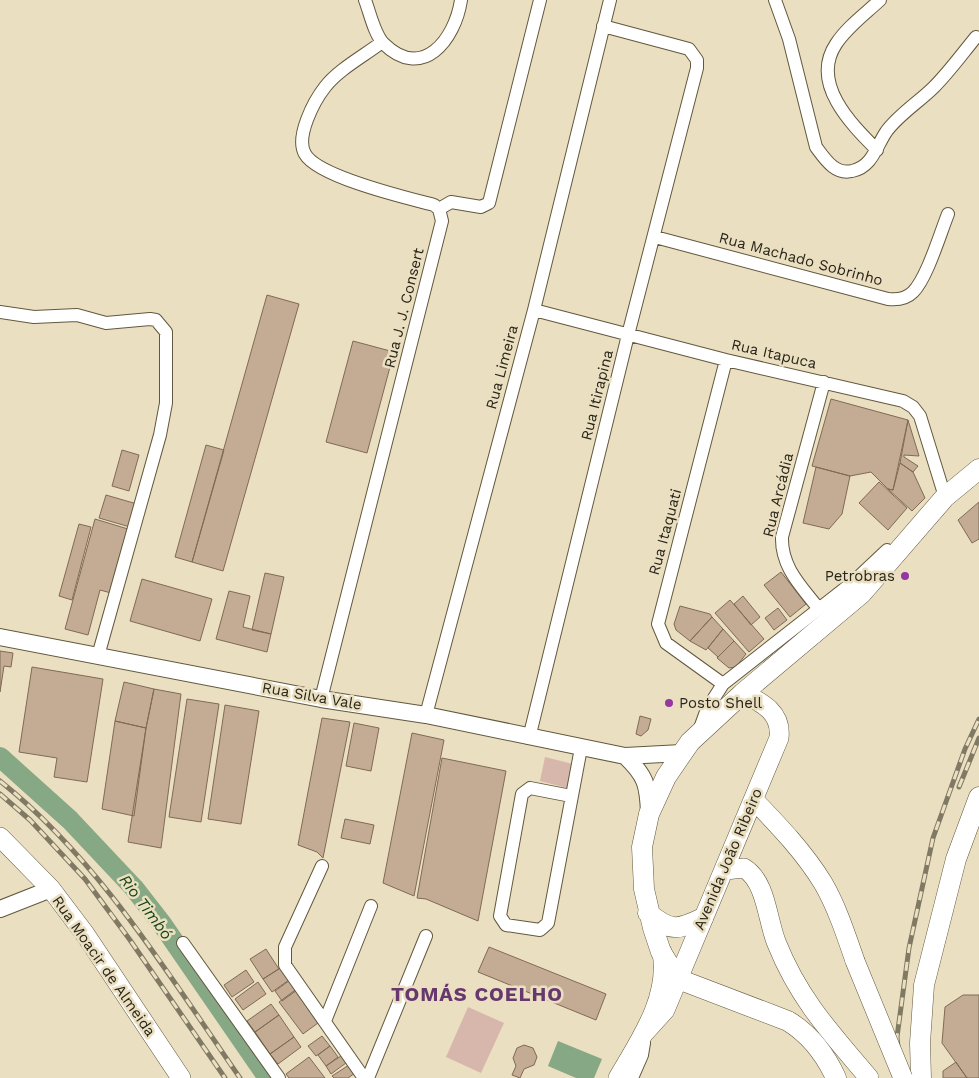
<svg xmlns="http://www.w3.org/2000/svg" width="979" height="1078" font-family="'Work Sans',sans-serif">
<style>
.green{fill:#d7b7ac}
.water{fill:#86a885}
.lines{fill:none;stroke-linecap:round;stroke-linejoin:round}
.river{stroke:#86a885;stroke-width:20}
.building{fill:#c4ac94;stroke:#806a54}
.minor-casing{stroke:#62583d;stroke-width:14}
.tertiary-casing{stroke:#62583d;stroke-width:18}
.secondary-casing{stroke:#62583d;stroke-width:20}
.primary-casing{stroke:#62583d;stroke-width:21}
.minor{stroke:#fff;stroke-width:12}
.tertiary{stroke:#fff;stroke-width:16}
.secondary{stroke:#fff;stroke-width:19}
.primary{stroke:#fff;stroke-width:20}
.rail-casing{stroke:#807964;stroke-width:5}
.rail{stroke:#eadfc0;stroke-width:3;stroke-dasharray:9;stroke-linecap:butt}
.secondary-bridge-casing{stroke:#62583d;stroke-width:20;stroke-linecap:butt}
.secondary-bridge{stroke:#fff;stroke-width:19}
.poi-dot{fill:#9437a1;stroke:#eadfc0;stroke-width:2}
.labels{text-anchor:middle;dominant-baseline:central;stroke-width:5;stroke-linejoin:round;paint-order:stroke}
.street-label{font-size:15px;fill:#292519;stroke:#eadfc0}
.poi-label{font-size:15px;fill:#292519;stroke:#eadfc0;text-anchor:end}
.water-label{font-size:16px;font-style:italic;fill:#144515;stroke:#eadfc0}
.district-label{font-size:20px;font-weight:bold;letter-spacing:1px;fill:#66386d;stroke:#eadfc0}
</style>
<rect width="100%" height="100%" fill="#eadfc0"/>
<path class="green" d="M545 757 573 764 567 788 540 781Z
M468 1007 504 1023 481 1073 446 1057Z"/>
<path class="water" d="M558 1041 602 1059 594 1078H576L548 1066Z"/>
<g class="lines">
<path class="river" d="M0 757 70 820 134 888 162 924 268 1078"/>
</g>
<path class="building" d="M267 295 299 304 223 571 192 562Z
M353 341 394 352 367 453 326 442Z
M831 399 908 420 893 490 888 489 871 472 850 476 812 466Z
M908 420 919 456 904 455V457L918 466 913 472 900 463Z
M206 445 224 450 192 562 175 557Z
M122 450 139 455 129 491 112 486Z
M900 463 913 472 925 498 912 511 888 489 893 490Z
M816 467 850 476 842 514 829 529 803 523Z
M879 482 907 508 888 530 859 503Z
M106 495 137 504 130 527 99 518Z
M979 502V539L972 543 958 520Z
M95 519 128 529 111 593 100 590 88 635 65 629Z
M79 524 91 527 72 600 59 596Z
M781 572 806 604 790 617 764 585Z
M265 573 284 577 271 634 252 630Z
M142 579 212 599 200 641 130 621Z
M229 591 250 596 243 627 271 634 267 652 216 639Z
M743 596 760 617 751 625 734 604Z
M730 600 764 639 749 652 715 613Z
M680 606 710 614 712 617 690 641 676 630 674 624Z
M778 608 787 620 774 630 765 618Z
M712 617 723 629 706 650 690 641Z
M723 629 734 641 718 657 708 648Z
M734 641 746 654 736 667 729 668 717 658Z
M0 651 13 653 11 667 4 666 0 692Z
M32 667 103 679 87 782 54 777 57 758 19 752Z
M124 682 154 689 146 728 115 721Z
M154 689 181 694 161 848 128 842 146 728Z
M187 699 219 704 201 822 169 817Z
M225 705 259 711 241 824 208 819Z
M640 716 651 719 648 730 641 736 636 734Z
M322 718 350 722 323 858 317 852 298 845Z
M115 721 146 728 134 816 102 809Z
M354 723 379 728 371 771 346 766Z
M412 733 444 740 414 896 383 883Z
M442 758 506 771 478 921 426 899 417 898Z
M345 819 374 825 370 844 341 838Z
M489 947 606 994 596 1020 478 972Z
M266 949 279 969 263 979 250 959Z
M280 968 289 980 272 992 263 979Z
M246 970 254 982 232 997 224 985Z
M290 980 297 990 282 1001 275 991Z
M258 982 266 994 243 1010 235 999Z
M298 988 322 1020 303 1034 279 1002Z
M963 995H979V1078H967L942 1043 945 1007Z
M271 1004 279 1015 255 1032 247 1021Z
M279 1015 294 1037 270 1054 255 1032Z
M322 1036 330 1046 316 1056 308 1046Z
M294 1037 301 1047 278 1064 270 1054Z
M524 1045 533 1048 537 1057 534 1065 524 1069 520 1078 512 1075 516 1066 513 1058 517 1048Z
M330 1046 338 1057 326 1066 318 1055Z
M341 1056 346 1063 331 1074 326 1066Z
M309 1057 325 1078H289L286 1074Z
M956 1062 967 1078H943V1071Z
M349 1065 355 1073 348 1078H334L332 1076Z"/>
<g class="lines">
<defs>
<path id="minor" d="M365 0C370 13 374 33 383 43 422 82 455 40 461 0
M775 0 789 39 816 147C825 159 835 175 852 171 872 167 876 147 886 132 898 115 919 102 934 87 949 72 962 54 976 37
M877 150C851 124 810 83 836 44 847 27 865 14 880 0
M439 209 451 202 481 207 489 203 540 0
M655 237 888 299C897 300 906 299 913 292 927 278 940 234 948 214
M534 310 726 360 903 401 913 407 920 416 945 497
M0 312 34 317 77 315 106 323 150 319 156 320 166 332V403L160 435 98 656
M818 608C801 586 781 567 782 537L824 382
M723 684 666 643 658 624 726 360
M321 699 442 221 439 209 434 205C407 198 318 177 305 154 295 137 314 101 325 87 339 69 364 56 382 42
M426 715 534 310 610 0
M699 731 707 709 723 684 852 583 887 550
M529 738 628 335 697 68V60L689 49 603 26
M571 796 530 788 522 794 500 916 506 925 540 930 548 923 581 748
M322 866 285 947V965L364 1078
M183 943 279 1078
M325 1021 371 906
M368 1078 426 936
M632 1078 642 1055 644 1043"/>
<path id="tertiary" d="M0 637 321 699 426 715 625 756 682 753
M625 756C646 776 648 785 649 813
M0 909 51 889"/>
<path id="secondary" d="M754 800C779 826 804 852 823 883 837 907 846 935 855 961
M0 837 51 889 85 934 181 1078
M725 870 744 868C767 882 767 921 777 944 799 999 831 1033 869 1078
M645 1032 665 1010 779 738C782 713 763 703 743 693
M618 1078C640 1040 670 998 662 952"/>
<path id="primary" d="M648 913C671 932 678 930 703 918
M836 1078C825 1054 811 1035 788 1021L678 979 661 952 653 928 644 889 642 847 649 814 666 777 690 742 743 693 862 593 945 497 979 469
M921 1078 920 1043 924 985 956 859 979 797"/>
</defs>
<use href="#minor" class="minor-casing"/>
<use href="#tertiary" class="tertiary-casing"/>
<use href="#secondary" class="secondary-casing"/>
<use href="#primary" class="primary-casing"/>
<use href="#minor" class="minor"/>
<use href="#tertiary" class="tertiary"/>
<use href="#secondary" class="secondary"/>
<use href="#primary" class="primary"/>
<defs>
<path id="rail" d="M0 781C99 860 168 974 240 1078
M959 787 979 738
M0 794 30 820 85 879 130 940 225 1078
M901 1078 897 1037 909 948 933 838 965 749 979 719"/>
</defs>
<use href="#rail" class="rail-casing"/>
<use href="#rail" class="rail"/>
<defs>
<path id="secondary-bridge" d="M855 961 903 1078"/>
</defs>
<use href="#secondary-bridge" class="secondary-bridge-casing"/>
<use href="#secondary-bridge" class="secondary-bridge"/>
</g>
<g class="poi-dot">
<circle cx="905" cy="576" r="5"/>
<circle cx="669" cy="703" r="5"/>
</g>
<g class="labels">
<g class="street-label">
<text transform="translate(801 259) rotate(15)">Rua Machado Sobrinho</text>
<text transform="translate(404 308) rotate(-76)">Rua J. J. Consert</text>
<text transform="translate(774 354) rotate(13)">Rua Itapuca</text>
<text transform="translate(502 367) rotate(-75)">Rua Limeira</text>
<text transform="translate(597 395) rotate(-76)">Rua Itirapina</text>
<text transform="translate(778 495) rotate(-76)">Rua Arcádia</text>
<text transform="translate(665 532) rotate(-75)">Rua Itaquati</text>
<text transform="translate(312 696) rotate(10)">Rua Silva Vale</text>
<text transform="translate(728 859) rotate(-67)">Avenida João Ribeiro</text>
<text transform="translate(104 966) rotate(55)">Rua Moacir de Almeida</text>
</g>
<g class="poi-label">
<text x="895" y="576">Petrobras</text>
<text x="679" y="703" text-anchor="start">Posto Shell</text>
</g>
<g class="water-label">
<text transform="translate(146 907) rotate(53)">Rio Timbó</text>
</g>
<g class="district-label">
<text x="477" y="994">TOMÁS COELHO</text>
</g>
</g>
</svg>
